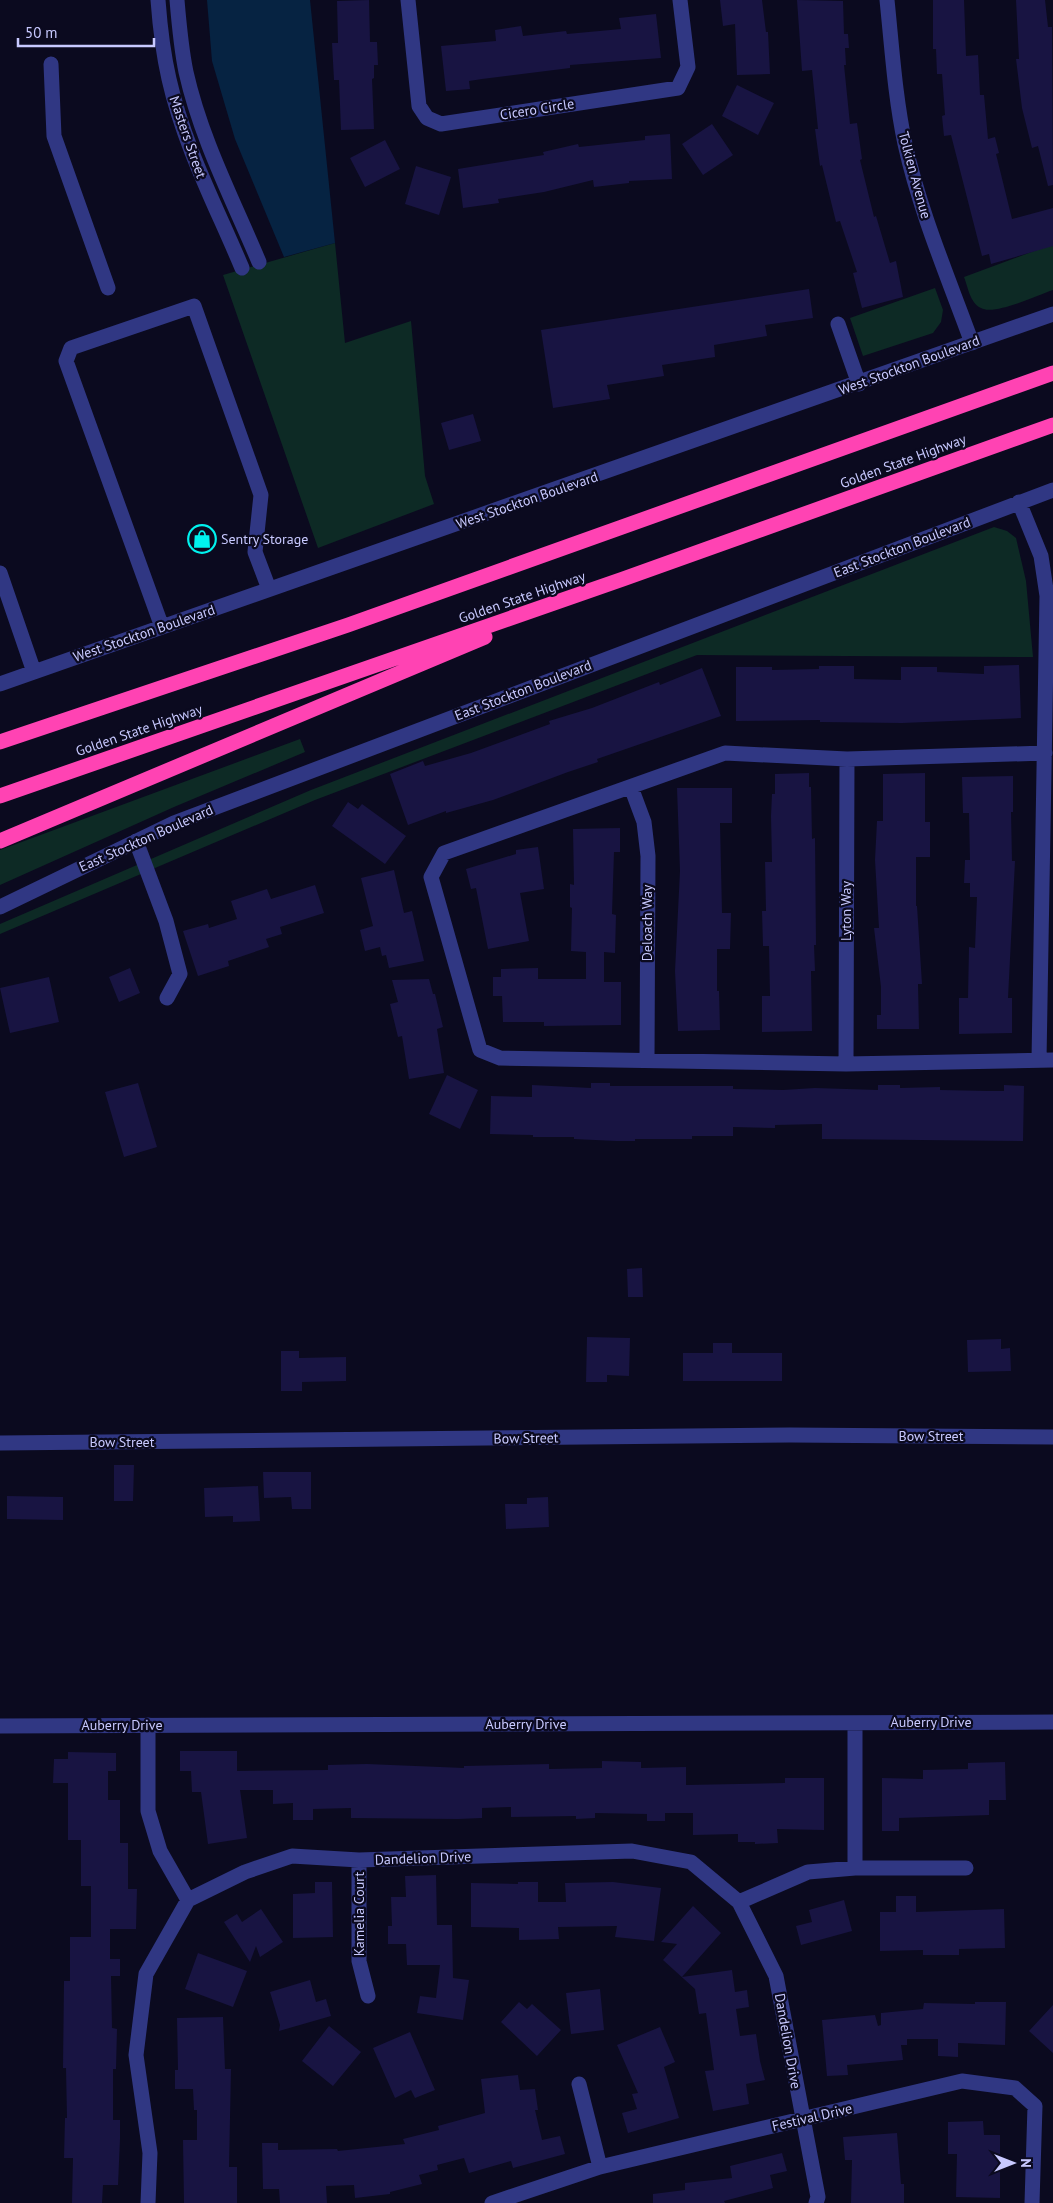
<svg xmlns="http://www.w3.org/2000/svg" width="1053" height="2203" font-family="'PT Sans',sans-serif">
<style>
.green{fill:#0d2a25}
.water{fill:#062342}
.building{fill:#181442}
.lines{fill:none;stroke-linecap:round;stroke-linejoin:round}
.minor{stroke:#303783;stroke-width:15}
.highway{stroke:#ff43b3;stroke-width:15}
.labels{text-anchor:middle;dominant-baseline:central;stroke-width:4.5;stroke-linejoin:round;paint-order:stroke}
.street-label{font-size:14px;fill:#c8c9ff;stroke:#0b0a1f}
.poi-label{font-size:14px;fill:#c8c9ff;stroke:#0b0a1f;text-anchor:start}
</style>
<rect width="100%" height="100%" fill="#0b0a1f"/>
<path class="green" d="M335 243 345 343 411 321 425 476 434 504 318 548 223 275Z
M1053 244V290C1038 295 994 316 981 308 970 303 968 287 964 277Z
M935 288 943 310 941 322 933 333 863 356 850 318Z
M994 527 1007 531 1016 538 1026 581 1033 657 697 655 315 800 0 934V924L311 790Z
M300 739 305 752 174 807 0 885V850Z"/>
<path class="water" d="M207 0H310L335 243 284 257 235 139 212 61Z"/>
<path class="building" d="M369 0 370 42H377L378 65H374V78L372 79 374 129 341 130 339 80H334L332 43H338L337 1Z
M720 0H762L766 32H768L770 74 737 75 735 24 723 26Z
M797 0 843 1 844 34H848L849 48H845L846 65H844L850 124 857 123 862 159 860 160 874 217 876 216 890 263 896 261 903 297 862 308 853 273 857 272 840 221 836 222 822 165 820 166 815 129H818L812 70 802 71Z
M933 0H964L966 56 978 55 980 95H984L988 139 995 137 999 153 996 154 1012 219 1053 208V246L991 264 989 254 982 256 951 135 944 136 942 116 945 115 942 74H937L936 49H933Z
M1016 0H1045L1048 27H1052L1053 185 1048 186 1038 146 1032 148 1022 108 1016 59H1019Z
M656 14 661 58 570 65V68L482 79 469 81 470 89 446 91 441 46 496 41 495 30 521 26 523 36 566 31 567 34 621 29 619 18Z
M737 85 774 103 758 135 722 116Z
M712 124 733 155 703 175 682 144Z
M670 134 672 179 629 181V183L594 187 593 180 544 192 498 199 499 203 463 208 458 169 544 155 543 152 578 144 579 147 645 140V136Z
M385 140 400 169 365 187 350 158Z
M416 166 451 177 439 215 405 204Z
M809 289 813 318 765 325 767 336 714 345 715 357 662 365 664 376 607 385 610 399 553 408 541 330Z
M473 414 481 441 449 450 441 423Z
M1019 665 1021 718 902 723 820 722V720L736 721V667H772V670L819 669V666H854V679L901 680V667H937V672L984 674V666Z
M702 668 721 716 597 759 598 762 568 772 493 800 446 813V811L408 825 390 774 423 761 425 766 471 753 550 724 549 721 592 708 659 682 660 685Z
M809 773V787H811L812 839 815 838 816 945H814L815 971H811L812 1031 762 1032V996H770L769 946H763L762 911H766L765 862H772L771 816 772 794H775V774Z
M925 773V822H930V857H916V906H917L922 984H918L919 1029H877V1015H881V987L874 928H879L875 860 877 821H883V774Z
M1013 776V812H1011L1012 861H1015L1008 998H1012V1033L959 1034V998H968L969 947 975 948 977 897H970V883H964L965 860H970L969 813H963L962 777Z
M677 788H732V823H720L722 913H731L730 949H717V991H719L720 1030 678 1031 675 971 680 871Z
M348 802 358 809 362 804 406 836 385 864 332 826Z
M620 828V852H614L612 914 616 915 615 953 604 952V982H621V1025L544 1026V1022H503L502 996H493V977H501V969L538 968V979H586V952L571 951 572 908 570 907V884L574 885 573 829Z
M538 847 544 889 520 893 529 941 488 949 476 888 471 889 466 869 516 854V850Z
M394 870 404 913 412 911 424 961 389 968 386 955 382 956 380 947 365 951 360 930 373 926 361 878Z
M315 885 324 913 280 927 282 934 266 939 269 947 228 961 229 966 198 976 183 931 208 924 209 928 237 919 231 901 267 889 271 899Z
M130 968 140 993 119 1002 109 977Z
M49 977 59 1022 10 1033 0 988Z
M429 979 433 994H435L443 1027 437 1029 444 1073 409 1079 402 1036 398 1037 390 1004 398 1002 392 980Z
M447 1075 478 1090 460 1129 429 1114Z
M138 1083 157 1147 124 1157 105 1092Z
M591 1083H610V1086H733V1089L783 1090 815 1088 878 1090V1085H900V1088L940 1087V1090L988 1091H1004V1085L1024 1086 1023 1141 822 1139V1124L775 1125V1128L733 1127V1136H692V1139H635V1141H616L574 1139V1137H533V1135L490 1134 491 1096 532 1097V1085L591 1088Z
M642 1268 643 1297H628L627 1269Z
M587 1337 630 1338 629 1376 607 1375V1382H586Z
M1001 1339V1349L1010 1348 1011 1371 968 1372 967 1340Z
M713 1343H732V1353H782V1381H683V1353H713Z
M281 1351H299V1358L346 1357V1381L302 1382V1391H281Z
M114 1465H134L133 1501H114Z
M263 1472H311V1509H292L291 1497 264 1498Z
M258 1486 260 1521 233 1522V1516L205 1517 204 1488Z
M7 1496 63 1497V1520L7 1519Z
M548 1497 549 1527 506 1529 505 1504H527V1498Z
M180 1751H237V1771L328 1770V1765L367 1764 464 1768V1766L549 1764V1769L602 1768V1761L641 1762V1768L686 1767V1785L785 1783V1778H824V1830L777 1829 778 1843 755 1844V1842H738V1834L693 1835V1813H665V1821H647V1814L595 1813V1818L576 1819V1816L511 1817V1807L482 1808V1818L458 1819 351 1818V1808L313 1809V1820H293V1803L273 1804V1790H240L247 1838 208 1844 201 1792H192L191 1771H180Z
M68 1752 116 1753V1771H108V1800H120V1843H128V1889H137L136 1929H110V1959H120V1976H111L112 2028 117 2029 116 2069H113V2120H120V2139L118 2185H103L102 2203H72L73 2158H64L65 2118H67L66 2068H63L64 1981H70V1937H91V1886H81V1840H68V1783H53L54 1759H68Z
M1005 1762 1006 1800H989V1815L899 1818V1831H882V1778L923 1779V1770L968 1769V1763Z
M436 1875 437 1925H452L453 1978 469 1980 463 2020 417 2013 420 1996 436 1998 440 1965H407L406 1944H388V1926H392L391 1897H406L405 1876Z
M315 1882H332L333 1937 293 1938V1894L315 1893Z
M518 1882H538V1902H566L565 1883 613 1882 661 1888 654 1941 615 1937 617 1926 558 1927 559 1939 519 1940V1928L471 1927V1883L518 1884Z
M896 1896H916V1912L1004 1909 1005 1948 959 1949V1955H923V1950L880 1951V1912H896Z
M844 1900 852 1931 801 1945 796 1926 812 1922 809 1910Z
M693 1906 721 1933 682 1977 732 1970 735 1992 747 1990 749 2007 736 2009 740 2036 756 2034 760 2061 765 2080 746 2084 749 2104 713 2111 705 2071 714 2070 706 2013 699 2014 695 1989 663 1960 677 1944 661 1942Z
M261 1909 283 1942 260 1957 256 1946 250 1962 224 1922 237 1914 242 1922Z
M198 1953 247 1971 233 2007 185 1989Z
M310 1980 316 2002 326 1999 331 2016 279 2031 280 2025 270 1992Z
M600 1989 604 2030 571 2034 566 1993Z
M519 2002 527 2009 532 2004 561 2030 537 2056 501 2022Z
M975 2002H1006L1005 2045 958 2043V2057L938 2056V2039H907V2045H901L903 2060 847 2065 848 2075 827 2076 822 2020 875 2015 878 2026 881 2025V2013L923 2009 924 2003 975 2004Z
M1053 2005V2053L1029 2031Z
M223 2017 225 2069H231L229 2167H237V2203H184L183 2140H197V2110H194L193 2089H175V2070H178L177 2018Z
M329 2026 361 2052 333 2086 302 2061Z
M660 2027 675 2062 664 2067 679 2118 628 2133 622 2113 637 2109 632 2094 638 2093 617 2045Z
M410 2032 435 2090 415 2098 411 2090 395 2098 373 2048Z
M518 2075 520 2090 535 2089 538 2110H535L542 2140 560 2136 565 2154 513 2168 511 2161 469 2173 464 2158 437 2165 438 2170 419 2175 422 2184 390 2192V2194L355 2198 354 2185 326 2186 327 2203H280L279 2189H263L262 2143H278V2150L337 2149 338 2151 405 2144 403 2139 439 2130 438 2126 485 2113 481 2079Z
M983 2121 984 2135H1000V2198L956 2197 957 2154H948V2122Z
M897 2133 901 2184H904V2203H851L852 2160H845L843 2137Z
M782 2153 787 2171 770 2175 773 2188 724 2201 725 2203H653V2194L685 2190V2183L732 2178 730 2166Z"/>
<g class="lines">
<path class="minor" d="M158 0C160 27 163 53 169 79 184 146 216 206 242 268
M177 0C179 24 181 48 186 72 201 139 233 200 259 262
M408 0 419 106 427 118 441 124 678 88 688 67 680 0
M887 0C892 48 895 97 905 144 920 212 948 277 972 343
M51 64 54 136 108 288
M838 324 859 384
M1019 502 1041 556 1047 596 1039 1060
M0 573 34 672
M162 627 66 361 71 348 194 306 261 495 255 552 269 589
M0 684 1053 314
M1045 753 847 759 725 753 444 853 431 877 480 1050 500 1058 846 1064 1053 1060
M631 787 644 822 648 856 647 1060
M136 841 166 921 180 974 167 998
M0 907 174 823 1053 490
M846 1064 847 759
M0 1443 790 1435 1053 1437
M855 1723V1868
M148 1725V1811L160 1851 188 1900
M0 1726 1053 1722
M359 1860V1961L368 1996
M739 1902 808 1872 855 1868H966
M579 2084 600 2167
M148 2203 150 2153 136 2055 146 1974 188 1900 245 1872 292 1856 359 1860 632 1851 691 1862 739 1902 776 1976 818 2197 816 2203
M492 2203 600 2167 962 2081 1015 2088 1035 2106 1032 2203"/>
<path class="highway" d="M0 742 348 625 1053 373
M0 796 623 579 1053 425
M0 841 485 637"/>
</g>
<defs>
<symbol id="shop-ring" viewBox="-11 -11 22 22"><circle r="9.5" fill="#0b0a1f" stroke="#00f3ef" stroke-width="1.5"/><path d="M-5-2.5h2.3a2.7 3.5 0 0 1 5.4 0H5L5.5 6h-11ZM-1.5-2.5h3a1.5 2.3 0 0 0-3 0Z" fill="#00f3ef"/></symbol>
</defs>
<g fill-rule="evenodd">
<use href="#shop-ring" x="186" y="523" width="32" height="32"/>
</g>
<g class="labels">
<g class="street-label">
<text transform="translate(537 109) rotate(-9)">Cicero Circle</text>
<text transform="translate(188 137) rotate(71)">Masters Street</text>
<text transform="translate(915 175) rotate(75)">Tolkien Avenue</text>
<text transform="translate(909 365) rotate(-20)">West Stockton Boulevard</text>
<text transform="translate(903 461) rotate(-20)">Golden State Highway</text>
<text transform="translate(527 500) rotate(-19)">West Stockton Boulevard</text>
<text transform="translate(902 547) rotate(-21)">East Stockton Boulevard</text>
<text transform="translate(522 597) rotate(-19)">Golden State Highway</text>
<text transform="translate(144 633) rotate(-19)">West Stockton Boulevard</text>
<text transform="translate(523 690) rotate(-21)">East Stockton Boulevard</text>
<text transform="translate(139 730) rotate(-19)">Golden State Highway</text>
<text transform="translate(146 838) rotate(-24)">East Stockton Boulevard</text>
<text transform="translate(846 911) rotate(-90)">Lyton Way</text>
<text transform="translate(647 923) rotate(-90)">Deloach Way</text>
<text x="931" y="1436">Bow Street</text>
<text transform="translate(526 1438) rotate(-1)">Bow Street</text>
<text x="122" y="1442">Bow Street</text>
<text x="931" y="1722">Auberry Drive</text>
<text x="526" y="1724">Auberry Drive</text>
<text x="122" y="1725">Auberry Drive</text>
<text transform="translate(423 1858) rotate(-2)">Dandelion Drive</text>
<text transform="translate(359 1914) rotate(-90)">Kamelia Court</text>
<text transform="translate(788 2041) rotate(80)">Dandelion Drive</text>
<text transform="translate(812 2117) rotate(-13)">Festival Drive</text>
</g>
<g class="poi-label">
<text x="221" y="539">Sentry Storage</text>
</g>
</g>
<g transform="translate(1013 2163) rotate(90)" stroke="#0b0a1f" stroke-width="4" paint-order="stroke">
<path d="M0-4L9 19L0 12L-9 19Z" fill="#c8c9ff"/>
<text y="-8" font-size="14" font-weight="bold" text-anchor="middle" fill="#c8c9ff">N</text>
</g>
<path d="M18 38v8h136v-8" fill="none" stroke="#c8c9ff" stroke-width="2.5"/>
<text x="25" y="38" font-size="15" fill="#c8c9ff" stroke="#0b0a1f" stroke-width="4" paint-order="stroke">50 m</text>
</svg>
